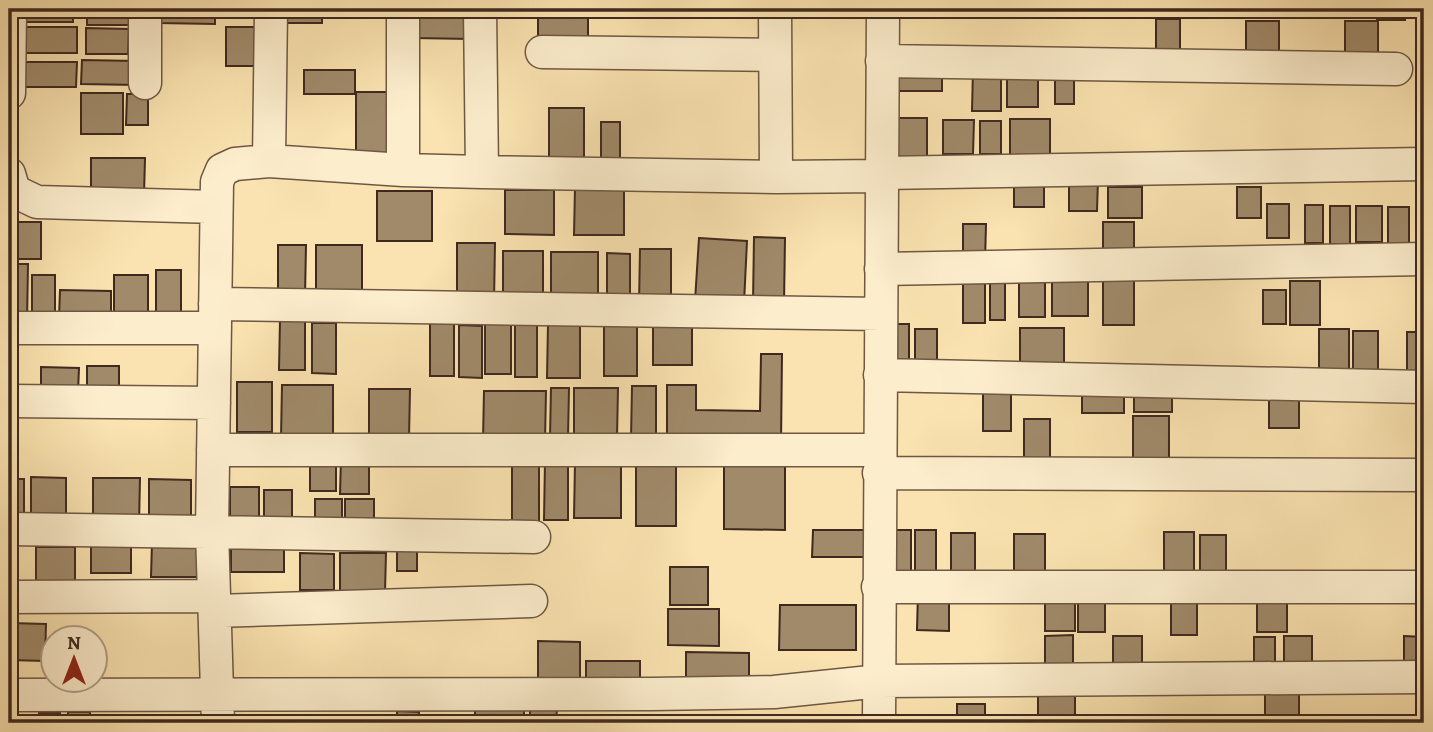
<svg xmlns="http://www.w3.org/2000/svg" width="1433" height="732" font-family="Alegreya,serif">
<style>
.building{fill:#a08a6a;stroke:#3f291f;stroke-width:2}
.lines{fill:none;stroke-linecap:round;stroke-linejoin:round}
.street-casing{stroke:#6e5843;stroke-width:35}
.street{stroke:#fcedcc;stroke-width:32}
</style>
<rect width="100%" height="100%" fill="#fae3b0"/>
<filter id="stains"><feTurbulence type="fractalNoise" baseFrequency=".00286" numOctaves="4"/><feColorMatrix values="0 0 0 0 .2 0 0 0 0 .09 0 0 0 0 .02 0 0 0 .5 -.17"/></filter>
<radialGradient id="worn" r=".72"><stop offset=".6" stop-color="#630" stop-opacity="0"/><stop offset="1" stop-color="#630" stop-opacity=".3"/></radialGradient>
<path class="building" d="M26 9H73V22H26Z
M87 9H136V25H87Z
M158 9H215V24L158 23Z
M283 9H322V23H283Z
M538 9H588V49L538 48Z
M1205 9H1235V16L1205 15Z
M1316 9H1348L1347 14H1316Z
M1377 9H1405V20H1377Z
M413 15H471V39L413 38Z
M1156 19H1180V58H1156Z
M1246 21H1279V63H1246Z
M1345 21H1378V59H1345Z
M25 27H77V53H24Z
M226 27H264V66H226Z
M86 28 129 29 128 54H86Z
M82 60 137 61V85L81 84Z
M24 62H77L76 87H24Z
M1055 67H1074V104H1055Z
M896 69H942V91H896Z
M973 69H1001V111H972Z
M304 70H355V94H304Z
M1007 71H1038V107H1007Z
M356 92H394V153H356Z
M81 93H123V134H81Z
M127 94H148V125H126Z
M549 108H584V161H549Z
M890 118H927V165H890Z
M1010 119H1050V163H1010Z
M943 120H974L973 154H943Z
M980 121H1001V154H980Z
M601 122H620V170H601Z
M91 158H145L144 195H91Z
M1069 179H1098L1097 211H1069Z
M1014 181H1044V207H1014Z
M1108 187H1142V218H1108Z
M1237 187H1261V218H1237Z
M575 188H624V235H574Z
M505 190H554V235L505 234Z
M377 191H432V241H377Z
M1267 204H1289V238H1267Z
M1305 205H1323V243H1305Z
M1330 206H1350V244H1330Z
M1356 206H1382V242H1356Z
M1388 207H1409V245H1388Z
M12 222H41V259H11Z
M1103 222H1134V255H1103Z
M963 224H986L985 262H963Z
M754 237 785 238 784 304 753 303Z
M699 238 747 241 744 303 695 301Z
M457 243H495L494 302 457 301Z
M278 245H306L305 297 278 296Z
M316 245H362V302L316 301Z
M640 249H671V305H639Z
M503 251H543V307H503Z
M551 252H598V308L551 307Z
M607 253 630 254V305H607Z
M9 264H28L27 322H9Z
M156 270H181V325H156Z
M32 275H55V327H32Z
M114 275H148V326H114Z
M1052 275H1088V316H1052Z
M1103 275H1134V325H1103Z
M990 276H1005V320H990Z
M1019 276H1045V317H1019Z
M963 278H985V323H963Z
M1290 281H1320V325H1290Z
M60 290 111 291V318H59Z
M1263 290H1286V324H1263Z
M653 319H692V365H653Z
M280 320H305V370H279Z
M604 321H637V376H604Z
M312 323H336V374L312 373Z
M430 323H454V376H430Z
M485 324H511V374H485Z
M548 324H580V378H547Z
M889 324H909V362H889Z
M459 325 482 326V378L459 377Z
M515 325H537V377H515Z
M1020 328H1064V369H1020Z
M915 329H937V364H915Z
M1319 329H1349V372H1319Z
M1353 331H1378V373H1353Z
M1407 332H1424V376H1407Z
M761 354H782L781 443H667V385H696V410L760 411Z
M87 366H119V394H87Z
M41 367 79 368 78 392H41Z
M237 382H272V432H237Z
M1082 384H1124V413H1082Z
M282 385H333V438H281Z
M1134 385H1172V412H1134Z
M632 386H656V439H631Z
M983 386H1011V431H983Z
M551 388H569L568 438H550Z
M574 388H618L617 438H574Z
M1269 388H1299V428H1269Z
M369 389H410L409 438H369Z
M484 391H546L545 441 483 440Z
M1133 416H1169V466H1133Z
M1024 419H1050V462H1024Z
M310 457H336V491H310Z
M341 458H369V494H340Z
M512 459 539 460V522H512Z
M545 461H568V520H544Z
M636 461H676V526H636Z
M724 461H785V530L724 529Z
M575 462H621V518H574Z
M31 477 66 478V520L31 519Z
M93 478H140L139 525 93 524Z
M9 479H24V524H9Z
M149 479 191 480V525H149Z
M230 487H259V524L230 523Z
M264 490H292V525H264Z
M315 499H342V528H315Z
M345 499H374V531L345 530Z
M813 530H872V557H812Z
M885 530H911V580H885Z
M915 530H936V575H915Z
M1164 532H1194V580H1164Z
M951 533H975V577H951Z
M1014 534H1045V572H1014Z
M1200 535H1226V584H1200Z
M91 540H131V573H91Z
M152 542H205V577H151Z
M231 542H284V572H231Z
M397 542H417V571H397Z
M36 547H75V583H36Z
M300 553 334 554V590H300Z
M340 553H386L385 592 340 591Z
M670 567H708V605H670Z
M918 592 949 593V631L917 630Z
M1045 594H1075V631H1045Z
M1078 594H1105V632H1078Z
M1171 594H1197V635H1171Z
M1257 596H1287V632H1257Z
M780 605H856V650H779Z
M668 609H719V646L668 645Z
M9 623 46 624 45 661 9 660Z
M1073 635V668H1045V636Z
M1113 636H1142V676H1113Z
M1284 636H1312V672H1284Z
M1404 636 1424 637V674H1404Z
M1254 637H1275V673H1254Z
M538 641 580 642V683H538Z
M686 652 749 653V685H686Z
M586 661H640V684H586Z
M1038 685H1075V723H1038Z
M1265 690H1299V723H1265Z
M957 704H985V723H957Z
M530 708H557L556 723H530Z
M475 709H524V723H475Z
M397 711 419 712V723H397Z
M68 712H90V723H68Z
M39 713H60V723H39Z"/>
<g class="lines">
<defs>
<path id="street" d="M145 9V83
M480 9 482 172
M775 9 776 177
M542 52 775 55
M882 61 1396 69
M9 93 10 9
M269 161 271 9
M403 170V9
M882 173 1424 164
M9 174 14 191 37 202 216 207
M881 269 1424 259
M215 304 880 314
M9 328H215
M880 375 1424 387
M9 401 214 403
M213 450H879
M879 473 1424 475
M9 529 534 537
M878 587H1424
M9 597 214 596
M215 611 531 601
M9 695 652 694 774 692 880 681 1424 677
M218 723 212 531 217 182 222 170 235 164 269 161 403 170 482 172 776 177 882 176
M879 723 883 9"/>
</defs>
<use href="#street" class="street-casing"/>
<use href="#street" class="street"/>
</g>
<rect width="1433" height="732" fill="none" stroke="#fae3b0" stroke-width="35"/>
<rect x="10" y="10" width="1412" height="711" fill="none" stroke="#3f291f" stroke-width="3.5"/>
<rect x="18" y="18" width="1398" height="697" fill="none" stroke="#3f291f" stroke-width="2"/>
<g transform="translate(74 659)"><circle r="33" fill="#fcedcc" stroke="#b09f87" stroke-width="2"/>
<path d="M0-5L12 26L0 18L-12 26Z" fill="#8f2418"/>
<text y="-10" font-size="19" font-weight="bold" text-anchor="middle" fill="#3f291f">N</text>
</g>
<rect width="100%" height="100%" filter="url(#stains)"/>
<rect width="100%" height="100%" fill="url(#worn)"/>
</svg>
